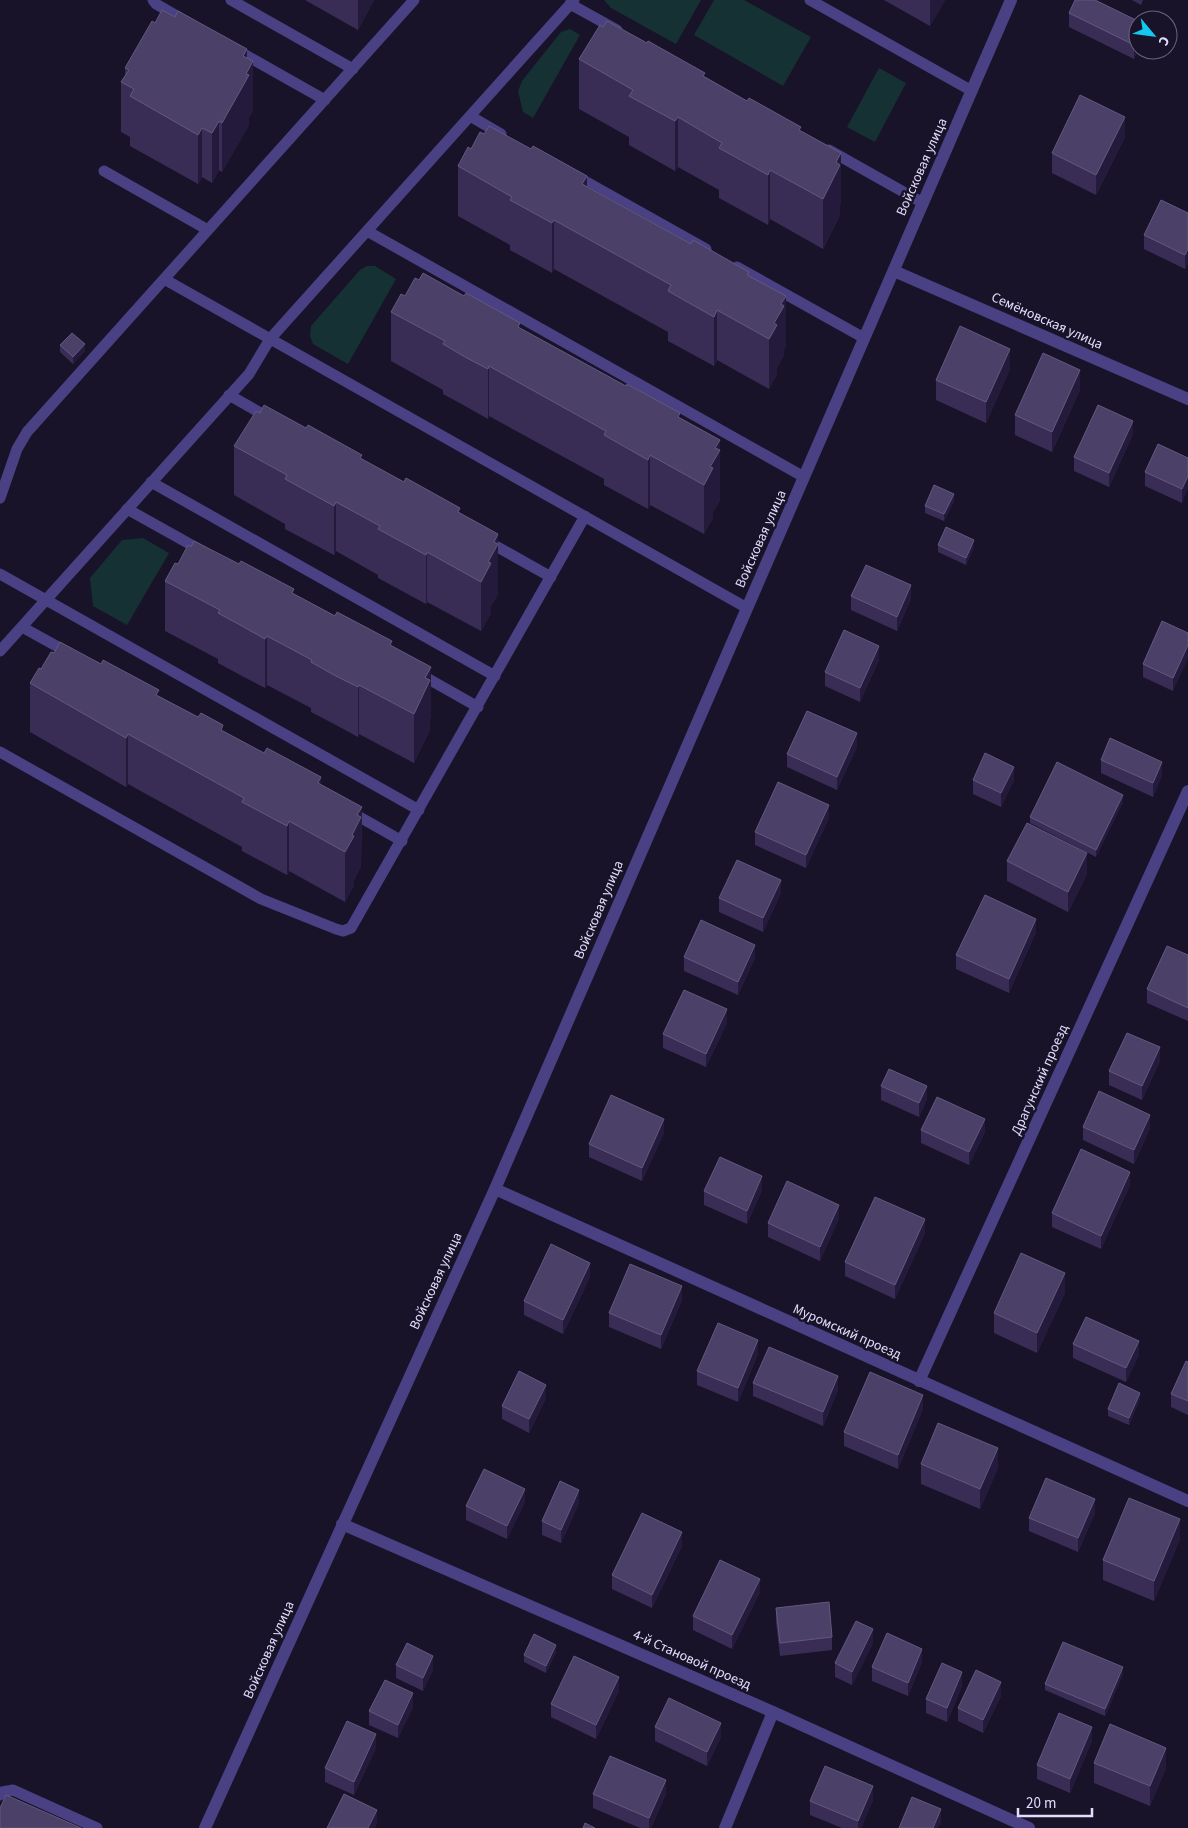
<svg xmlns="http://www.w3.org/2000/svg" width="1188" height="1828" font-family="'Source Sans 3',sans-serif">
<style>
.green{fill:#163133}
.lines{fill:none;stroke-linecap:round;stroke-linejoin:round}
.lane{stroke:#4a4184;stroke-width:11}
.street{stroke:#4a4184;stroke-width:12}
.wall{fill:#392d56}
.shaded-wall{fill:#241b3c}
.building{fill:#4b4068;stroke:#63597f}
.labels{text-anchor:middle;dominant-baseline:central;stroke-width:5;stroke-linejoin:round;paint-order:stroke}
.street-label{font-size:14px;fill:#e3ddfd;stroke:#181329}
</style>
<rect width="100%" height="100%" fill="#181329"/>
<path class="green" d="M604 0H701L676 44 611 8Z
M714 0H744L811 37 783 86 694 35Z
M570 29 580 35 533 118 523 112 518 91 522 81 561 32Z
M879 68 906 83 875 142 847 127Z
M367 266H375L396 279 348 364 313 344 310 336 311 326 360 270Z
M143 538 169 553 127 625 93 606 90 578 122 540Z"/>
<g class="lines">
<path class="lane" d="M153 0 156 4 189 23
M231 0 353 69
M810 0 972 91
M570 4 617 30
M233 48 325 100
M470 116 501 134
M829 150 923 203
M104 171 208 230
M574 175 706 249
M367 231 804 477
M737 267 864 338
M164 279 747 608
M229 395 273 420
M151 482 495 676
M0 498 17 449 27 432 414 0
M127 509 204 552
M485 540 551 577
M0 574 419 810
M22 627 69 653
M0 651 249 374 270 339 574 0
M418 673 478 707
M0 752 261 899 336 929 343 931 351 928 585 516
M349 811 402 841
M0 1795 2 1792 13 1790 97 1828"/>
<path class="street" d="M894 271 1188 399
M495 1189 1188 1501
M919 1381 1188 791
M342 1524 773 1712 1029 1828
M205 1828 495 1189 1011 0
M725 1828 773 1712"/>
</g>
<path class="wall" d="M305 0H374L358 30Z
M884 0H945L930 26Z
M1095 0 1138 50 1134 59 1069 27V13Z
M1132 0H1143L1141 5Z
M155 23 247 58 253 111 249 117V125L222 172 219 170 212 183 202 177 198 184 130 146V137L121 132V82L125 75V68Z
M579 59 705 77 801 131 841 203 840 204V215L823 249 770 219 768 225 719 198V190L678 167 675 171 629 145V137L579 109Z
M1125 137 1096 195 1052 173V153Z
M471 149 587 186 749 276 786 346 784 349V355L777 368V374L769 389 717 360 714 366 668 341V332L554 269 552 273 510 250V245L458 216V166Z
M1188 213V263L1185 269 1144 249V235Z
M419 280 464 296 520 328 720 440V500L713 512V518L704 534 650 505 648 509 604 485V479L489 416 488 419 465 406 443 394V390L391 361V312Z
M60 345 85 351 73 364 60 352Z
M1010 369 986 423 936 400V380Z
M1080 390 1052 452 1015 435V415Z
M1133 434 1109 487 1074 471V457Z
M234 446 362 459 460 513 498 583V594L491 606V613L481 631 427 602 426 604 378 578V575L336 551 334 555 285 529V524L234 495Z
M1188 458 1182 503 1145 486V472Z
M954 501 944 521 925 513V506Z
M938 545 974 547 966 565 938 552Z
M165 581 294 594 392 646 431 717 430 719V730L414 763 359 734 358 737 334 724 311 712V708L267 685 265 688 242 676 218 663V659L165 631Z
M851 596 911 599 897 631 851 610Z
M1188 633 1173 691 1143 677V664Z
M879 660 860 702 825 686V672Z
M30 683 159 696 362 807 361 866 354 880V885L345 902 289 871 287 875 242 851V847L128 784 126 787 30 732Z
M857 747 837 790 787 767V754Z
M1101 760 1162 775 1153 797 1101 773Z
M973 780H1014L1001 807 973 794Z
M1123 802 1096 857 1030 823V817Z
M829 818 806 868 755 845V832Z
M1007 861 1087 874 1068 912 1007 881Z
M781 893 763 932 719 912V898Z
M1036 932 1009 993 956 969V955Z
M1188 955V1021L1147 1003V989Z
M684 957 755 958 738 995 684 971Z
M727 1023 706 1067 663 1048V1034Z
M1160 1061 1142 1100 1109 1085V1071Z
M881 1086 927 1099 919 1117 881 1100Z
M1083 1127 1150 1128 1134 1164 1083 1140Z
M921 1130 985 1132 969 1165 921 1143Z
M664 1133 642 1181 589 1157V1144Z
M1130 1185 1101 1249 1052 1227V1213Z
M762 1190 747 1224 704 1205V1191Z
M839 1218 820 1261 768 1237V1223Z
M925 1233 895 1299 845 1276V1262Z
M590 1277 563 1334 524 1315V1301Z
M1065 1293 1037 1353 994 1333V1313Z
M682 1300 661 1349 609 1327V1313Z
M1073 1344 1139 1355 1126 1382 1073 1358Z
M758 1354 738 1402 697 1385V1371Z
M1188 1362V1415L1171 1407V1394Z
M753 1383 838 1390 823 1426 753 1396Z
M546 1398 529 1433 502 1419V1406Z
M1140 1399 1129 1425 1108 1416V1409Z
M923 1409 898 1469 844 1446V1432Z
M921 1464 998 1468 980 1509 921 1484Z
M525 1502 507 1539 466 1520V1506Z
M579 1503 561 1543 542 1535V1521Z
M1095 1513 1078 1552 1029 1531V1518Z
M1180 1539 1154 1601 1103 1580V1560Z
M682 1546 652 1608 612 1589V1575Z
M760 1592 732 1649 693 1630V1616Z
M776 1608 832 1637V1650L780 1656 776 1622Z
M873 1643 852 1685 835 1677V1663Z
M556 1652 546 1673 524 1662V1655Z
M922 1662 908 1696 872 1681V1667Z
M396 1665 433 1670 423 1691 396 1678Z
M1123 1674 1105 1716 1045 1690V1684Z
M962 1686 947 1722 926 1713V1699Z
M619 1691 596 1739 551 1717V1704Z
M1001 1696 983 1733 958 1721V1708Z
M413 1707 398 1738 369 1725V1711Z
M655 1727 721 1737 707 1766 655 1741Z
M1092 1741 1070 1793 1037 1779V1765Z
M376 1748 354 1795 325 1782V1768Z
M1094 1763 1166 1768 1150 1806 1094 1783Z
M593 1794H666L651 1828H640L593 1808Z
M873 1800 861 1828H842L810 1815V1801Z"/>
<path class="shaded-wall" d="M358 0H374L358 30Z
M930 0H945L930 26Z
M1138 37V50L1134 59V45Z
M247 49V72L253 61V111L249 117V125L222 172V123L243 56Z
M678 117V167L675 171V121Z
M1125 117V137L1096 195V175Z
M219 121V170L212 183V133Z
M202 128V177L198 184V135Z
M841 153V203L840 204V215L823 249V199L836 162Z
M770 170V219L768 225V175Z
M587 176V225L582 184Z
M554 220V269L552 273V223Z
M1188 249V263L1185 269V255Z
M786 296V346L784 349V355L777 368V374L769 389V339L781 304Z
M717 310V360L714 366V317Z
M85 344V351L73 364V357Z
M1010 349V369L986 423V402Z
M489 366V416L488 419V369Z
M1080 370V390L1052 452V432Z
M1133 421V434L1109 487V473Z
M720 440V500L713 512V518L704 534V485L710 467 715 448Z
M650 455V505L648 509V460Z
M1188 476V489L1182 503V489Z
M954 494V501L944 521V514Z
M336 502V551L334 555V506Z
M498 534V594L491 606V613L481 631V582L488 562 494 542Z
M974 540V547L966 565V558Z
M427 552V602L426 604V555Z
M911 585V599L897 631V617Z
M267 636V685L265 688V639Z
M1188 645V659L1173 691V678Z
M879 646V660L860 702V688Z
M431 667V717L430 719V730L414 763V714L425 678Z
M359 685V734L358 737V687Z
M857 733V747L837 790V777Z
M128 734V784L126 787V738Z
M1162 762V775L1153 797V783Z
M1014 767V780L1001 807V793Z
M321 777V827L318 783Z
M1123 795V802L1096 857V850Z
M829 805V818L806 868V855Z
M362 807 361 866 354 880V885L345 902V852L352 835 357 815Z
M289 821V871L287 875V826Z
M1087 853V874L1068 912V892Z
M781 880V893L763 932V918Z
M1036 919V932L1009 993V979Z
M755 945V958L738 995V982Z
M727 1009V1023L706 1067V1054Z
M1160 1047V1061L1142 1100V1086Z
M927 1086V1099L919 1117V1103Z
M1150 1115V1128L1134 1164V1150Z
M664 1119V1133L642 1181V1168Z
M985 1119V1132L969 1165V1152Z
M1130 1172V1185L1101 1249V1236Z
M762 1176V1190L747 1224V1211Z
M839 1205V1218L820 1261V1247Z
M925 1219V1233L895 1299V1285Z
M590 1263V1277L563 1334V1320Z
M1065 1273V1293L1037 1353V1333Z
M682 1286V1300L661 1349V1335Z
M758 1340V1354L738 1402V1388Z
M1139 1341V1355L1126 1382V1368Z
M838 1376V1390L823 1426V1412Z
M546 1385V1398L529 1433V1419Z
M1140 1393V1399L1129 1425V1418Z
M923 1395V1409L898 1469V1455Z
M998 1448V1468L980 1509V1489Z
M525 1489V1502L507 1539V1526Z
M579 1490V1503L561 1543V1530Z
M1095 1499V1513L1078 1552V1538Z
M1180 1519V1539L1154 1601V1581Z
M682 1532V1546L652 1608V1595Z
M760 1579V1592L732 1649V1635Z
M873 1629V1643L852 1685V1672Z
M556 1645V1652L546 1673V1666Z
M922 1649V1662L908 1696V1683Z
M433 1656V1670L423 1691V1678Z
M1123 1667V1674L1105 1716V1709Z
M962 1672V1686L947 1722V1708Z
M619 1677V1691L596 1739V1725Z
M1001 1682V1696L983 1733V1720Z
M413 1693V1707L398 1738V1725Z
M721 1723V1737L707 1766V1752Z
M1092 1727V1741L1070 1793V1779Z
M376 1734V1748L354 1795V1782Z
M1166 1748V1768L1150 1806V1786Z
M666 1780V1794L651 1828H649V1818Z
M873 1786V1800L861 1828H858V1821Z
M941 1809V1823L938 1828H933Z
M377 1810V1824L375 1828H368Z"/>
<path class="building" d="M1075 0H1095L1138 21V37L1134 45 1069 13Z
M162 10 175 17 178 11 247 49 243 56 253 61 246 74 249 75 222 123 219 121 212 133 202 128 198 135 130 96 134 89 121 82 129 70 125 68 152 21 155 23Z
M607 21 647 43 648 41 705 73 703 76 747 101 749 98 801 127 799 130 841 153 836 162 840 165 823 199 770 170 768 175 719 148 722 143 678 117 675 121 629 96 633 90 579 59 600 25 603 27Z
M1080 95 1125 117 1096 175 1052 153Z
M489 126 531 149 533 146 587 176 582 184 691 244 693 240 749 272 747 275 786 296 781 304 784 306 774 323 777 325 769 339 717 310 714 317 668 291 671 285 554 220 552 223 510 200 512 197 458 166 468 147 471 149 480 132 484 134Z
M1161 200 1188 213V249L1185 255 1144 235Z
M423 273 464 296 466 293 520 323 518 327 626 386 627 384 680 413 678 417 720 440 715 448 720 450 710 467 713 468 704 485 650 455 648 460 604 435 606 431 489 366 488 369 465 357 443 344 445 341 391 312 401 294 405 296 415 278 419 280Z
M960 326 1010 349 986 402 936 380Z
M72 333 85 344 73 357 60 345Z
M1043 353 1080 370 1052 432 1015 415Z
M264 405 306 428 308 425 362 455 360 458 404 482 406 478 460 508 458 512 498 534 494 542 498 544 488 562 491 563 481 582 427 552 426 555 378 529 380 526 336 502 334 506 285 479 287 475 234 446 256 411 260 413Z
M1098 405 1133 421 1109 473 1074 457Z
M1158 444 1188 458V476L1182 489 1145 472Z
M934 485 954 494 944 514 925 506Z
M946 527 974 540 966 558 938 545Z
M194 541 239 564 241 561 294 589 292 593 335 616 337 612 392 641 390 645 431 667 425 678 430 680 414 714 359 685 358 687 334 675 311 662 312 660 267 636 265 639 242 626 218 613 220 610 165 581 175 563 178 564 188 545 191 547Z
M866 565 911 585 897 617 851 596Z
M1162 621 1188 633V645L1173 678 1143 664Z
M844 630 879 646 860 688 825 672Z
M60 642 101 664 103 660 159 690 156 695 198 717 201 713 223 725 221 730 264 753 267 748 321 777 318 783 362 807 357 815 361 817 352 835 354 836 345 852 289 821 287 826 242 802 244 798 128 734 126 738 30 683 39 668 41 669 51 652 54 653Z
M807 711 857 733 837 777 787 754Z
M1110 738 1162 762 1153 783 1101 760Z
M985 753 1014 767 1001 793 973 780Z
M1057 762 1123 795 1096 850 1030 817Z
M778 782 829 805 806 855 755 832Z
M1027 823 1087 853 1068 892 1007 861Z
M737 860 781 880 763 918 719 898Z
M985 895 1036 919 1009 979 956 955Z
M701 920 755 945 738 982 684 957Z
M1167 946 1188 955V1008L1147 989Z
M684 990 727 1009 706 1054 663 1034Z
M1127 1033 1160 1047 1142 1086 1109 1071Z
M889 1069 927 1086 919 1103 881 1086Z
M1099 1091 1150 1115 1134 1150 1083 1127Z
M611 1095 664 1119 642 1168 589 1144Z
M937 1097 985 1119 969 1152 921 1130Z
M1081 1149 1130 1172 1101 1236 1052 1213Z
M720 1157 762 1176 747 1211 704 1191Z
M787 1181 839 1205 820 1247 768 1223Z
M875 1197 925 1219 895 1285 845 1262Z
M551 1244 590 1263 563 1320 524 1301Z
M1021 1253 1065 1273 1037 1333 994 1313Z
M630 1264 682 1286 661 1335 609 1313Z
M1086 1317 1139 1341 1126 1368 1073 1344Z
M718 1323 758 1340 738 1388 697 1371Z
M769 1347 838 1376 823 1412 753 1383Z
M1186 1361 1188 1362V1401L1171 1394Z
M519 1371 546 1385 529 1419 502 1406Z
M870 1372 923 1395 898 1455 844 1432Z
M1119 1383 1140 1393 1129 1418 1108 1409Z
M938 1423 998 1448 980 1489 921 1464Z
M484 1469 525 1489 507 1526 466 1506Z
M1046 1478 1095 1499 1078 1538 1029 1518Z
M560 1481 579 1490 561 1530 542 1521Z
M1129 1498 1180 1519 1154 1581 1103 1560Z
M642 1513 682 1532 652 1595 612 1575Z
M720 1560 760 1579 732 1635 693 1616Z
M829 1602 832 1637 780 1643 776 1608Z
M856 1621 873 1629 852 1672 835 1663Z
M887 1633 922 1649 908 1683 872 1667Z
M534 1634 556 1645 546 1666 524 1655Z
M1063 1642 1123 1667 1105 1709 1045 1684Z
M407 1643 433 1656 423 1678 396 1665Z
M574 1656 619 1677 596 1725 551 1704Z
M942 1663 962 1672 947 1708 926 1699Z
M976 1670 1001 1682 983 1720 958 1708Z
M385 1680 413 1693 398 1725 369 1711Z
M669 1698 721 1723 707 1752 655 1727Z
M1059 1713 1092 1727 1070 1779 1037 1765Z
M347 1721 376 1734 354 1782 325 1768Z
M1110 1724 1166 1748 1150 1786 1094 1763Z
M610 1756 666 1780 649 1818 593 1794Z
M825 1766 873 1786 858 1821 810 1801Z
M344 1794 377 1810 368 1828H327Z
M6 1795 81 1828H0V1808Z
M912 1797 941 1809 933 1828H899Z
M585 1823 595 1828H583Z"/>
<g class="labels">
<g class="street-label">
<text transform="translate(922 167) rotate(-66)">Войсковая улица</text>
<text transform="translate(1047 321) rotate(24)">Семёновская улица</text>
<text transform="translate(761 539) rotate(-66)">Войсковая улица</text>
<text transform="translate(599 910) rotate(-67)">Войсковая улица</text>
<text transform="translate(1040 1080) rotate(-66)">Драгунский проезд</text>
<text transform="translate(436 1281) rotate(-65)">Войсковая улица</text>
<text transform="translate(847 1332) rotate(24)">Муромский проезд</text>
<text transform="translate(269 1650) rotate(-66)">Войсковая улица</text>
<text transform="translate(692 1660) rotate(24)">4-й Становой проезд</text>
</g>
</g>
<g transform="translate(1153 35) rotate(119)"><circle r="24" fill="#181329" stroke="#69647e"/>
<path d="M0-4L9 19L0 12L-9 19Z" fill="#17c6ee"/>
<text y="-8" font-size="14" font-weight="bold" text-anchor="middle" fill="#e3ddfd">С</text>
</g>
<path d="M1018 1808v8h74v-8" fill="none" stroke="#e3ddfd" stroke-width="2.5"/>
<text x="1026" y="1808" font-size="15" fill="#e3ddfd" stroke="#181329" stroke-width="4" paint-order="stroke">20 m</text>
</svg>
